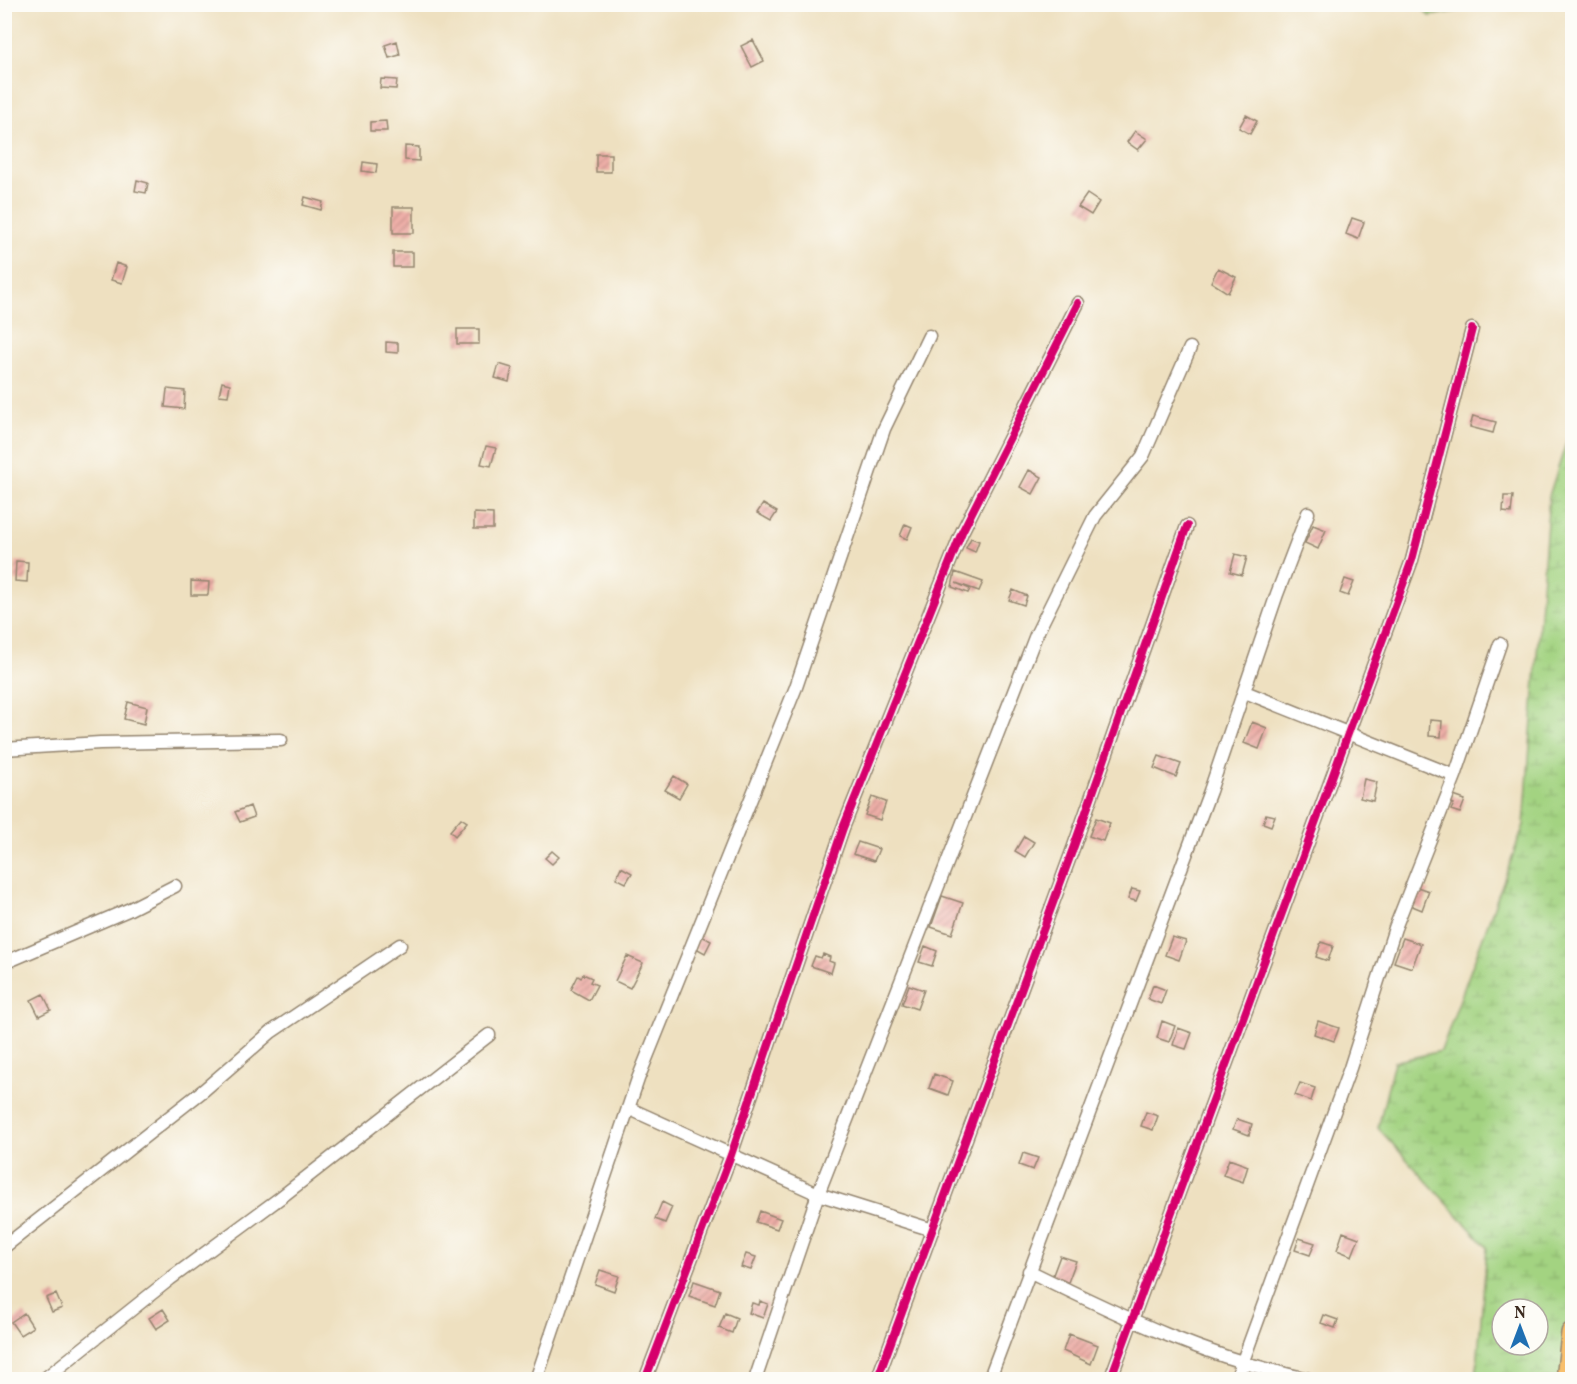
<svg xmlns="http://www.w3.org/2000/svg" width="1577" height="1384" font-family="Vollkorn,serif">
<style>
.wetland{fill:url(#wetland-marsh);stroke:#6f7e50;stroke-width:1.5;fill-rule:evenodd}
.building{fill:url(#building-hatch)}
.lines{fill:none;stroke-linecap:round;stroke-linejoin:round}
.minor-casing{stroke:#94856f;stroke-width:15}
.trunk-casing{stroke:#94856f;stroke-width:24}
.minor{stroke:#fff;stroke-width:12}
.trunk{stroke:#f8bf6c;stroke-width:21}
.cycleway-casing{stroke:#fdfcf7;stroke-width:11}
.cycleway{stroke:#d6006c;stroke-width:8}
</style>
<defs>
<pattern id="wetland-marsh" width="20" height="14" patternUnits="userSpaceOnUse" patternTransform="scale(1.5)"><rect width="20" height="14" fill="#a3d381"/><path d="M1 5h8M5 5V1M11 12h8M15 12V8" fill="none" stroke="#8db56f"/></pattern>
<pattern id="building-hatch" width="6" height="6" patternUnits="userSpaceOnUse" patternTransform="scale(1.5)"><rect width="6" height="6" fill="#eeafa8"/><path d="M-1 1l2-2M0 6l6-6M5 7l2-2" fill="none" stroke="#c28f88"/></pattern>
</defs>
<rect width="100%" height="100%" fill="#fdfcf7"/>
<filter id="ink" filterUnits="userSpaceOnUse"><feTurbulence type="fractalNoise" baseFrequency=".0167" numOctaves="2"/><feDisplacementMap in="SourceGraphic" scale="12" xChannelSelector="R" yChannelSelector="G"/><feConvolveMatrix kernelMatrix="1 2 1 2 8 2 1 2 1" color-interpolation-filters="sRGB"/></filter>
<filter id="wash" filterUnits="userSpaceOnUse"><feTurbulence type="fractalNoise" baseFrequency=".008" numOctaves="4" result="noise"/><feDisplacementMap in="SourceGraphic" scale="24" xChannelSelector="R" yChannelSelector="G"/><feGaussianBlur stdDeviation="1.35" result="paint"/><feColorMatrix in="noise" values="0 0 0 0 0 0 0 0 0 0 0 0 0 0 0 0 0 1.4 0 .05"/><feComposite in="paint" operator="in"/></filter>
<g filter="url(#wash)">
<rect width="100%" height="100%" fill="#eee0c0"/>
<path class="wetland" d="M1418 5H1491L1430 16Z
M1572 425V1379H1476L1487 1247 1378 1128 1394 1062 1441 1051 1524 825 1549 496ZM1502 1309H1538V1345H1502Z"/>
<g id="blocks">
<path class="building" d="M753 40 764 61 752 67 741 46Z
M397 41 400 55 389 58 385 45Z
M381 79 397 80 396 89 380 88Z
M1246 115 1257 121 1250 134 1239 128Z
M386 121 387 131H370V122Z
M1135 131 1147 139 1138 150 1127 142Z
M405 146 419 147V161L405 160Z
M596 154H611V172H596Z
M363 162 377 164 376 173 362 171Z
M137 180 148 183 146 193 135 191Z
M1087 194 1099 202 1091 215 1078 207Z
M305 197 323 202 321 210 303 205Z
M393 207H414V233H393Z
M1352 218 1364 222 1358 239 1346 234Z
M393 252H413V267H393Z
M116 263 127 267 122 283 111 280Z
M1218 268 1236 277 1228 293 1211 282Z
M457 329H479V344H457Z
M386 342 398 343V353L386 352Z
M499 364 512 368 509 382 495 378Z
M222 382 230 384 228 396 219 395Z
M167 389 185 391 184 409 165 407Z
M1473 416 1496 422 1493 433 1470 427Z
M486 446 496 448 491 466 481 464Z
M1029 470 1042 477 1033 494 1020 487Z
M1504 496H1513L1511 513 1503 512Z
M763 504 777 512 771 521 757 513Z
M474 513 493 514V529H474Z
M905 524 912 527 907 539 900 536Z
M1313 525 1326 530 1318 549 1305 543Z
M971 538 979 541 975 552 966 548Z
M1235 554 1247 557 1242 575 1230 572Z
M16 561 28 562 27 582 15 581Z
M955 572 983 582 979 591 956 583 970 589 968 593 952 587Z
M1345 579 1354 582 1348 596 1340 593Z
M191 581 209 582 208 595H191Z
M1013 590 1027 596 1024 605 1009 600Z
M128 702 147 707 144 724 124 719Z
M1430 720 1442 721 1441 737 1429 736Z
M1252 722 1267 728 1259 749 1244 743Z
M1159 756 1181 764 1176 777 1154 768Z
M674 776 687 784 679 798 665 790Z
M1364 779 1377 782 1373 801 1360 798Z
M1448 794 1465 800 1460 813 1451 810 1454 804 1446 801Z
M872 797 886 802 880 820 865 815Z
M250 806 254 817 240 822 235 812Z
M1266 814 1275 816 1271 826 1263 823Z
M461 818 467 822 455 836 450 831Z
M1096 818 1110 823 1103 841 1089 836Z
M1024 836 1034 842 1025 857 1015 851Z
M858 842 879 849 874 861 853 854Z
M552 851 559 857 552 864 545 858Z
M621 867 632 873 626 883 616 878Z
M1417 887 1429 891 1422 910 1410 905Z
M1132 889 1140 891 1136 901 1128 899Z
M942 896 963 903 952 934 931 927Z
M700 935 711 941 705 953 694 947Z
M1172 937 1186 941 1179 960 1165 955Z
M1403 938 1421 944 1412 968 1394 962Z
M1321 942 1333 946 1328 961 1316 957Z
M925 946 937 951 932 966 919 962Z
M823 954 830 957 829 961 834 963 831 973 811 966 815 956 821 958Z
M627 956 643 963 630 988 615 981Z
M583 974 592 978 590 982 597 985 589 1000 571 990 578 976 581 978Z
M909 985 924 990 917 1009 902 1004Z
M1153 985 1166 990 1161 1004 1148 999Z
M43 994 51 1010 39 1016 31 1000Z
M1162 1021 1175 1026 1169 1042 1157 1038Z
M1318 1021 1339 1028 1334 1041 1314 1034Z
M1178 1028 1192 1033 1186 1049 1173 1045Z
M934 1074 953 1081 948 1095 929 1088Z
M1300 1083 1315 1088 1311 1101 1295 1095Z
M1146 1112 1158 1116 1153 1130 1141 1126Z
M1237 1119 1252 1124 1249 1135 1233 1129Z
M1023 1153 1038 1158 1033 1170 1019 1165Z
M1229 1159 1248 1166 1243 1182 1223 1175Z
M662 1202 672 1207 665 1223 655 1219Z
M760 1211 781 1219 777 1229 756 1222Z
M1343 1232 1359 1238 1352 1256 1337 1250Z
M1299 1238 1315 1243 1310 1255 1295 1250Z
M746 1254 756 1257 751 1270 741 1267Z
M1060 1256 1076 1261 1067 1285 1051 1280Z
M600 1270 619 1276 614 1291 595 1284Z
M694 1281 720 1290 715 1305 689 1296Z
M56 1294 62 1308 52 1312 46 1298Z
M760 1301 768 1304 763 1318 749 1313 752 1303 759 1305Z
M163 1309 170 1320 156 1329 149 1318Z
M24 1313 33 1327 20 1335 11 1322Z
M725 1313 737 1318 732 1333 719 1328Z
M1324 1315 1338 1320 1335 1328 1321 1323Z
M1069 1334 1098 1345 1091 1364 1063 1351Z"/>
</g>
</g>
<g filter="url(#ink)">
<use href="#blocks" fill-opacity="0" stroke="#94856f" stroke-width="1.5"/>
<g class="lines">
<defs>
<path id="minor" d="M1245 692 1455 776
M4 749 100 743 281 740
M4 963 128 910 175 886
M628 1108 818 1194 933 1230
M4 1247 204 1090 271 1032 400 945
M1029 1271C1120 1316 1214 1361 1313 1380
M43 1380 170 1279 280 1198 489 1035
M536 1380 638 1079 796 687 884 429 929 336
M645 1380 731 1155 843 828 962 532 1078 303
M755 1380 818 1194 1036 635 1095 516 1143 456 1190 348
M877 1380 1074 846 1187 526
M989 1380 1210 791 1277 594 1308 513
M1110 1380 1412 560 1472 329
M1236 1380 1350 1068 1395 928 1455 776 1500 644"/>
<path id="trunk" d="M1567 1380 1572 1333"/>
</defs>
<use href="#minor" class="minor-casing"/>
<use href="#trunk" class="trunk-casing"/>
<use href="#minor" class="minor"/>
<use href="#trunk" class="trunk"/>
<defs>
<path id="cycleway" d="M645 1380 731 1155 843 828 962 532 1078 303
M877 1380 1074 846 1187 526
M1110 1380 1412 560 1472 329"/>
</defs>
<use href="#cycleway" class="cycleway-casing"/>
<use href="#cycleway" class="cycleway"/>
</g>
</g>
<rect width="1577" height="1384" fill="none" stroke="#fdfcf7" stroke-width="24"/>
<g transform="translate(1520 1327)"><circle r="28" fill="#fdfcf7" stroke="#afa8a0" stroke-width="1.5"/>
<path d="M0-4.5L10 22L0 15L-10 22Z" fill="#1f6fb2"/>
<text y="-9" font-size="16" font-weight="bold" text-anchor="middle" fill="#3b2a1e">N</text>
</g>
</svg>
